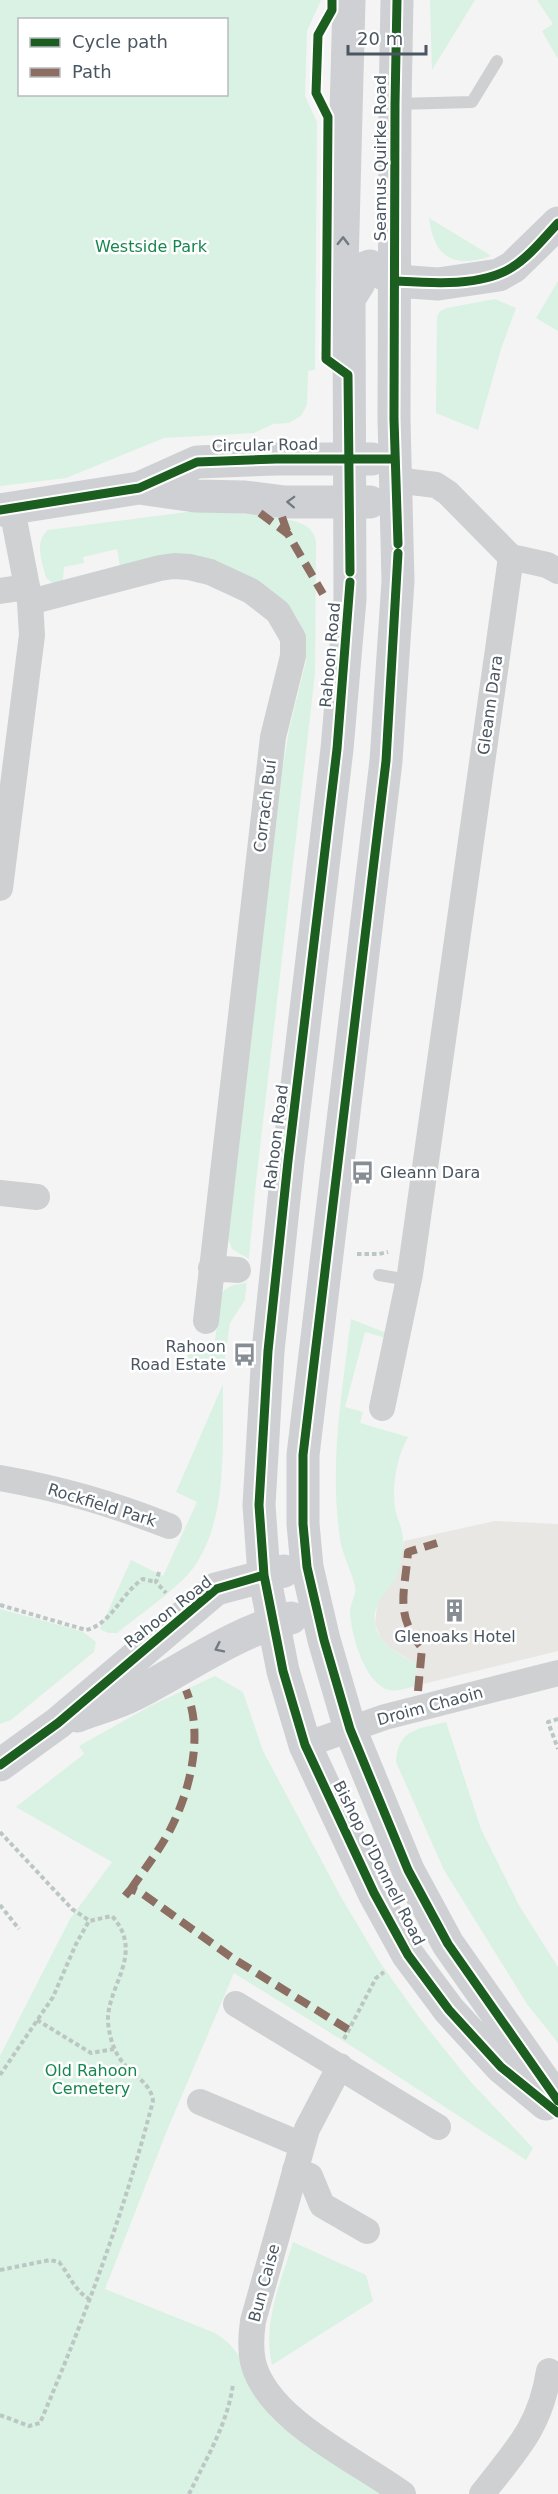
<svg xmlns="http://www.w3.org/2000/svg" width="558" height="2494" font-family="'DejaVu Sans',sans-serif">
<style>
.commercial{fill:#e8e7e3}
.green{fill:#d9f2e3;fill-rule:evenodd}
.lines{fill:none;stroke-linecap:round;stroke-linejoin:round}
.path{stroke:#bcc7c4;stroke-width:4;stroke-dasharray:4.5 3;stroke-linecap:butt}
.lane{stroke:#ced0d2;stroke-width:12}
.street{stroke:#ced0d2;stroke-width:26}
.secondary{stroke:#ced0d4;stroke-width:33}
.quiet{stroke:#8d6e63;stroke-width:8;stroke-dasharray:15 8;stroke-linecap:butt}
.cycleway-casing{stroke:#fff;stroke-width:13}
.cycleway{stroke:#1b5e20;stroke-width:9}
.oneway{stroke:#727b84}
.labels{text-anchor:middle;dominant-baseline:central;stroke-width:5;stroke-linejoin:round;paint-order:stroke}
.street-label{font-size:16px;fill:#4a5661;stroke:#fff}
.park-label{font-size:16px;fill:#17864f;stroke:#fff}
.poi-label{font-size:16px;fill:#4a5661;stroke:#fff;text-anchor:start}
</style>
<rect width="100%" height="100%" fill="#f4f4f4"/>
<path class="commercial" d="M495 1521 558 1524V1651L415 1686 417 1664 390 1648 381 1639 375 1624 377 1605 386 1589 396 1578 404 1541Z"/>
<path class="green" d="M0 0H321L307 31 305 96 317 122 315 370 308 371 307 405 301 416 289 423 273 424 254 433 164 438 66 478 0 486ZM20 20H226V94H20Z
M430 0H475L432 70Z
M537 0H558V59L542 31 553 24Z
M429 218 485 252 491 256C453 269 434 257 429 218Z
M558 281V331L536 318Z
M495 299 516 308 501 349 478 430 436 413 437 317 440 311 447 308Z
M187 512C214 512 284 513 306 526 312 530 314 534 316 541L315 674 256 1182 245 1300 230 1323 223 1371 187 1365 189 1346 214 1348 221 1294C227 1285 237 1284 246 1283L249 1259 232 1249 228 1238 282 773 289 730 306 661 305 633 296 617 264 587 120 566 117 549 83 557 84 563 64 567 63 581 54 584 46 578C43 563 33 542 48 530Z
M351 1319 386 1333V1338L365 1332 345 1407 363 1412 360 1423 408 1437C396 1459 391 1488 396 1513 399 1522 404 1534 403 1544 402 1554 400 1572 395 1580 385 1594 372 1605 375 1624 379 1646 400 1654 417 1664L415 1686C407 1688 396 1692 389 1690 365 1684 351 1635 350 1612 350 1604 357 1594 355 1586 351 1570 342 1554 340 1538 329 1464 342 1393 351 1319Z
M223 1384C222 1442 229 1517 194 1567 180 1587 138 1616 117 1633H108L100 1629 131 1560 163 1576 197 1502 176 1492Z
M0 1609 74 1629 83 1632 96 1642 94 1652 11 1720 0 1724Z
M215 1676 243 1692 263 1751 341 1897 379 1961 421 2020 470 2081 533 2148 526 2160 350 2045 234 1973 168 2128 105 2289 215 2333C245 2351 249 2380 266 2409 270 2417 278 2423 285 2429L383 2494H0V2056L70 1919 112 1862 16 1807 84 1754 79 1746 152 1705Z
M446 1722 481 1829 520 1907 558 1967V2043L527 2004 444 1870 396 1762C398 1728 419 1729 446 1722Z
M293 2242 366 2275 373 2301 272 2365C262 2323 281 2282 293 2242Z"/>
<g class="lines">
<path class="path" d="M357 1254H379L388 1252
M159 1572 156 1582 166 1593
M0 1605 86 1630C112 1624 121 1593 143 1579L156 1582
M558 1719 548 1722 558 1749
M0 1832 72 1909 90 1921
M0 1905 19 1929
M37 2020 91 2053 114 2049
M344 2039 376 1978 384 1972
M0 2075 53 1997 76 1944 89 1921 112 1916C146 1954 106 1986 108 2023 110 2039 114 2053 125 2065 136 2077 151 2084 153 2101 124 2213 85 2317 40 2423L29 2426 0 2415
M0 2270 50 2260 59 2262C69 2274 74 2290 89 2299
M189 2494C206 2459 228 2423 233 2384"/>
<path class="lane" d="M396 104 472 102 497 61
M379 1275 409 1280"/>
<path class="street" d="M395 480 436 485 448 493 511 557 547 565 558 571
M0 591 27 587
M30 602 160 568 174 566 189 567 210 572 251 591 278 612 293 638V656L273 737 206 1321
M0 888 32 635 30 602 12 509
M0 1193 37 1197
M211 1268 238 1270
M382 1408 410 1274 511 557
M0 1478C62 1489 110 1503 169 1526
M305 1745 385 1717 558 1673
M236 2004 438 2127
M340 2066 307 2129 253 2321C251 2335 250 2348 253 2362 267 2420 357 2460 403 2494
M200 2102 302 2145
M295 2170 310 2176 322 2205 367 2231
M482 2494C516 2450 540 2428 549 2371"/>
<path class="secondary" d="M349 0 342 267 349 299
M397 0 395 104 394 419 398 581 386 761 303 1455V1524L307 1567 324 1640 350 1729 408 1870 448 1944 558 2101
M139 488 195 496 245 497 285 502H370
M0 510 139 488 197 462 276 459H372
M77 1716C95 1709 116 1704 133 1695 185 1669 234 1632 291 1618
M0 1765 58 1723 216 1589 284 1571
M546 2104 501 2067 449 2010 408 1955 374 1893 305 1745 283 1671 264 1575 259 1505 268 1351 288 1161 337 749 350 599 349 299 359 283 362 269 370 266 396 281 438 284 499 275 513 267 558 223"/>
<path class="quiet" d="M260 513 288 534 323 594
M282 517 288 534
M418 1691 422 1648C394 1614 405 1592 408 1552L437 1543
M131 1889C144 1870 158 1852 169 1832 191 1790 204 1734 186 1690
M125 1896 131 1889 143 1894 234 1959 349 2030"/>
<defs>
<path id="cycleway" d="M332 0V10L318 35 316 93 328 117 326 359 348 375 350 572
M397 0 395 104 394 419 398 544
M396 281C430 283 480 287 511 268 529 257 544 238 558 223
M0 510 139 488 197 462 276 459H395
M398 553 386 761 303 1455V1524L307 1567 324 1640 350 1729 408 1870 448 1944 558 2101
M350 582 337 749 288 1161 268 1351 259 1505 264 1575 283 1671 305 1745 374 1893 408 1955 449 2010 501 2067 558 2113
M0 1765 58 1723 216 1589 264 1575"/>
</defs>
<use href="#cycleway" class="cycleway-casing"/>
<use href="#cycleway" class="cycleway"/>
</g>
<defs><path id="oneway-chevron" d="M-2-3.5L2.5 0L-2 3.5" fill="none" stroke-width="1.6" stroke-linecap="round" stroke-linejoin="round" transform="scale(1.5)"/></defs>
<g class="oneway">
<use href="#oneway-chevron" transform="translate(343 241) rotate(-89)"/>
<use href="#oneway-chevron" transform="translate(291 502) rotate(-178)"/>
<use href="#oneway-chevron" transform="translate(219 1648) rotate(154)"/>
</g>
<defs>
<symbol id="bus-bare" viewBox="-9 -9 18 18"><path d="M-5-6H5V4H4V6H2V4H-2V6H-4V4H-5ZM-3.5-4V0h7V-4ZM-3.5 1.2v1.5H-2V1.2ZM2 1.2v1.5H3.5V1.2Z" fill="#868d94" stroke="#fff" stroke-width="2.5" paint-order="stroke"/></symbol>
<symbol id="building-bare" viewBox="-9 -9 18 18"><path d="M-4-6H4V6H1V3H-1V6H-4ZM-2.5-4.3h1.7v1.8h-1.7ZM.8-4.3h1.7v1.8H.8ZM-2.5-1h1.7V.8h-1.7ZM.8-1h1.7V.8H.8Z" fill="#868d94" stroke="#fff" stroke-width="2.5" paint-order="stroke"/></symbol>
</defs>
<g fill-rule="evenodd">
<use href="#bus-bare" x="346" y="1156" width="33" height="33"/>
<use href="#bus-bare" x="228" y="1338" width="33" height="33"/>
<use href="#building-bare" x="438" y="1594" width="33" height="33"/>
</g>
<g class="labels">
<g class="street-label">
<text transform="translate(380 158) rotate(-90)">Seamus Quirke Road</text>
<text transform="translate(265 445) rotate(-1)">Circular Road</text>
<text transform="translate(330 655) rotate(-85)">Rahoon Road</text>
<text transform="translate(490 705) rotate(-82)">Gleann Dara</text>
<text transform="translate(265 806) rotate(-83)">Corrach Buí</text>
<text transform="translate(276 1137) rotate(-83)">Rahoon Road</text>
<text transform="translate(102 1505) rotate(17)">Rockfield Park</text>
<text transform="translate(168 1612) rotate(-38)">Rahoon Road</text>
<text transform="translate(430 1706) rotate(-15)">Droim Chaoin</text>
<text transform="translate(379 1863) rotate(63)">Bishop O'Donnell Road</text>
<text transform="translate(264 2283) rotate(-75)">Bun Caise</text>
</g>
<g class="park-label">
<text x="151" y="246">Westside Park</text>
<text x="91" y="2070">Old Rahoon<tspan x="91" dy="18">Cemetery</tspan></text>
</g>
<g class="poi-label">
<text x="380" y="1172">Gleann Dara</text>
<text x="226" y="1346" text-anchor="end">Rahoon<tspan x="226" dy="18">Road Estate</tspan></text>
<text x="455" y="1636" text-anchor="middle">Glenoaks Hotel</text>
</g>
</g>
<rect x="18" y="18" width="210" height="78" fill="#ffffff" stroke="#b7bbc0" stroke-width="1.5"/>
<rect x="30" y="38" width="30" height="9" fill="#1b5e20" stroke="#b7bbc0" stroke-width="1.5"/>
<text x="72" y="48" font-size="18" fill="#4a5661">Cycle path</text>
<rect x="30" y="68" width="30" height="9" fill="#8d6e63" stroke="#b7bbc0" stroke-width="1.5"/>
<text x="72" y="78" font-size="18" fill="#4a5661">Path</text>
<path d="M348 45v9h78v-9" fill="none" stroke="#4a5661" stroke-width="3"/>
<text x="357" y="45" font-size="18" fill="#4a5661" stroke="#ffffff" stroke-width="4.5" paint-order="stroke">20 m</text>
</svg>
